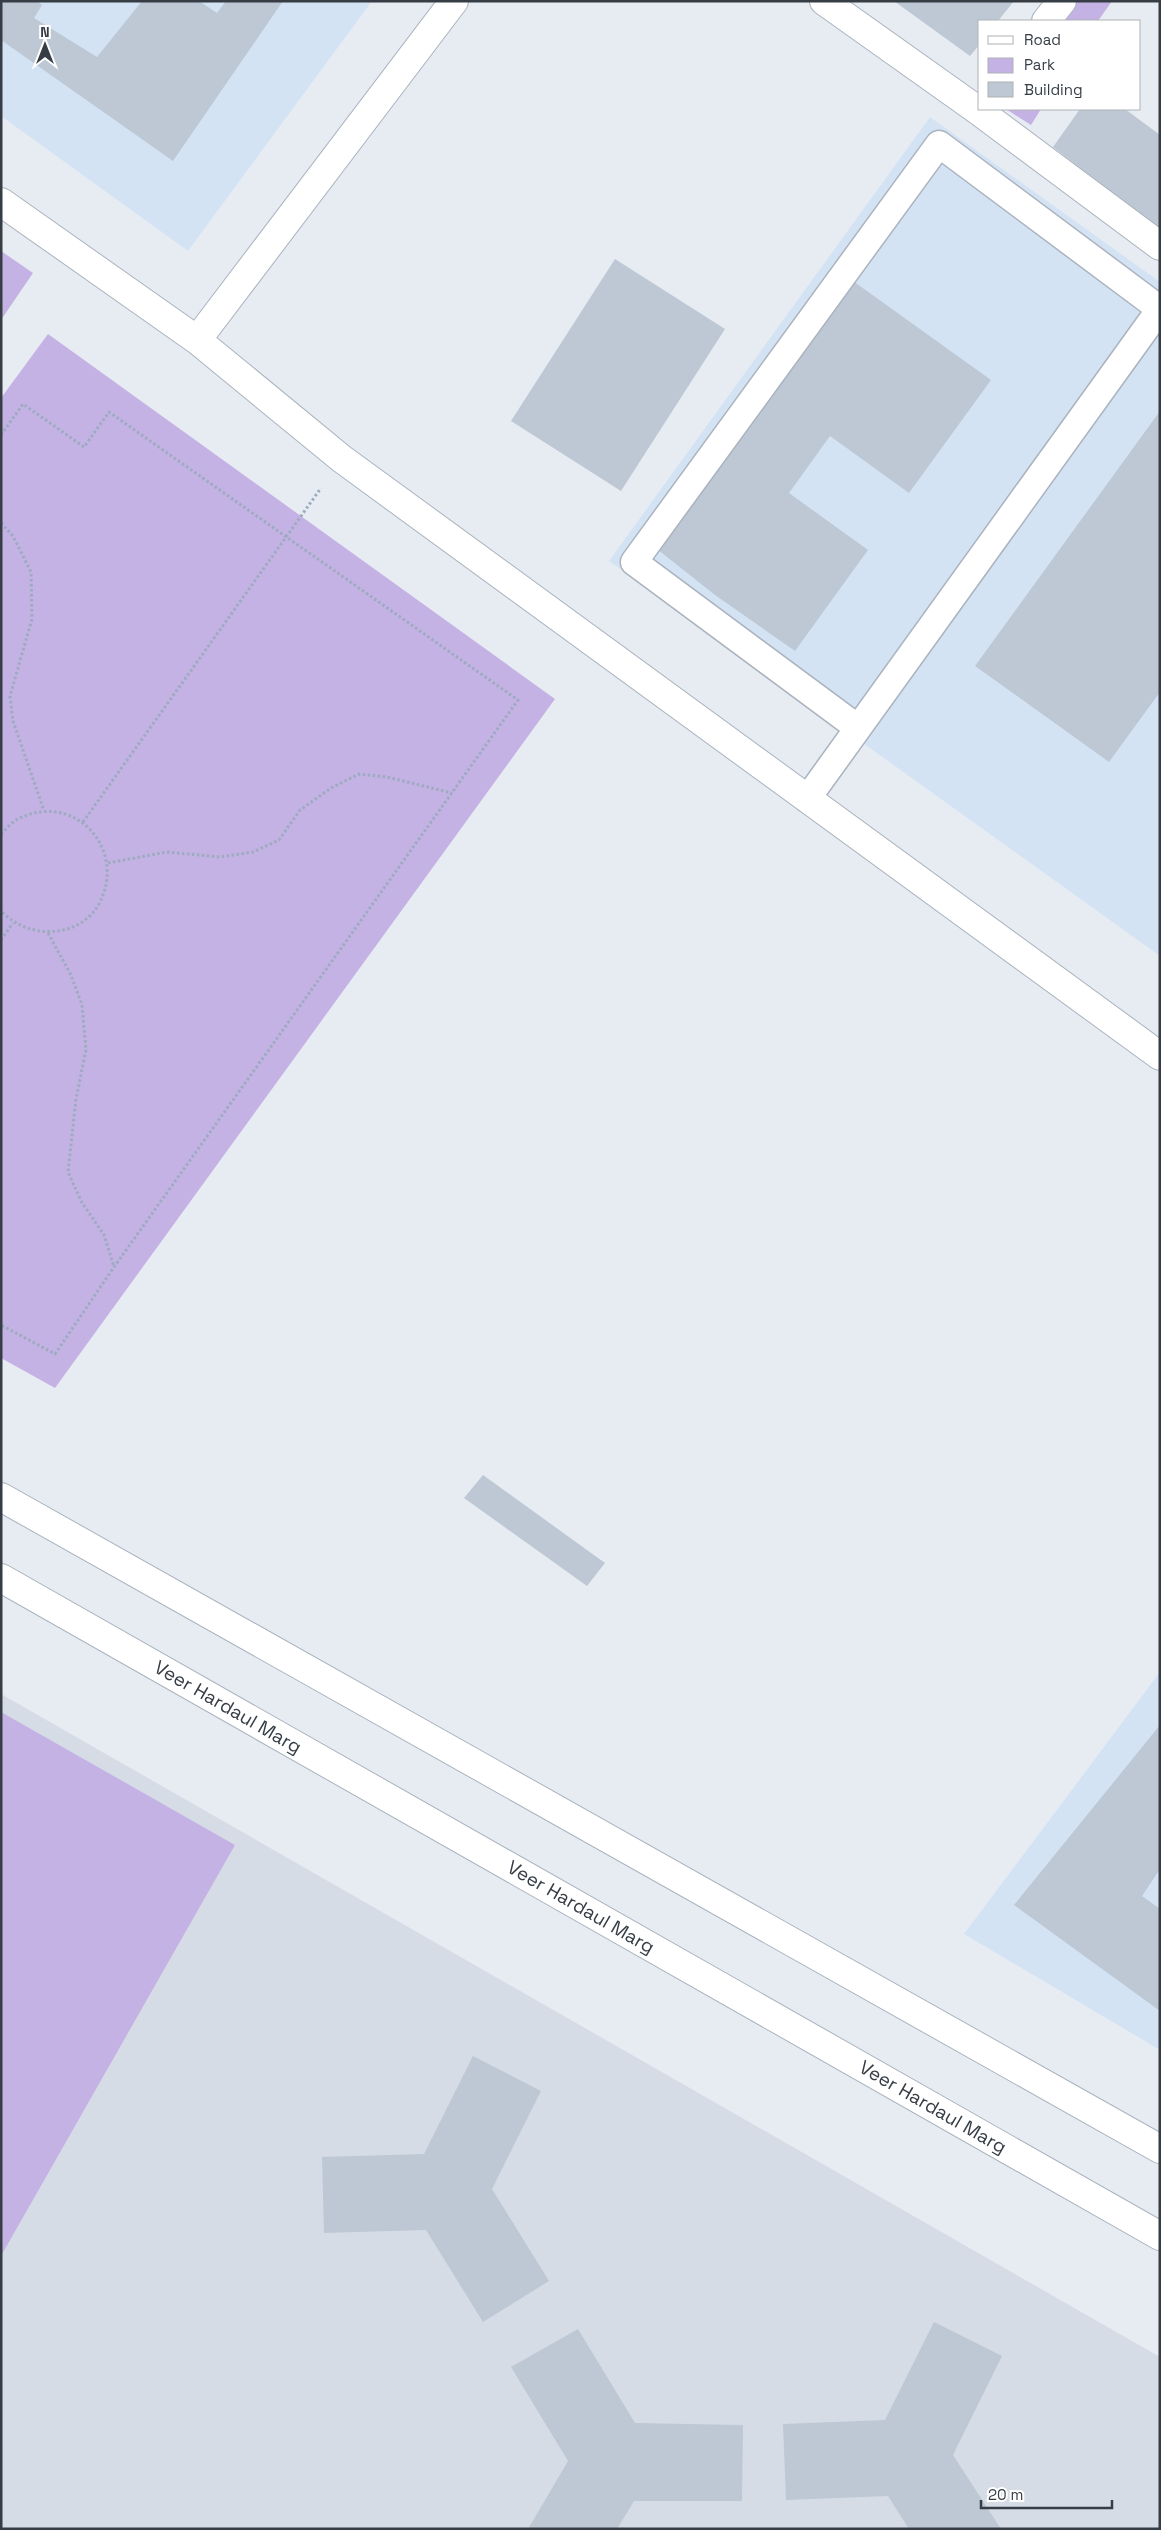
<svg xmlns="http://www.w3.org/2000/svg" width="1161" height="2530" font-family="'Space Grotesk',sans-serif">
<style>
.residential{fill:#d5dce6}
.commercial{fill:#d3e3f4}
.green{fill:#c5b2e5}
.building{fill:#bdc8d4}
.lines{fill:none;stroke-linecap:round;stroke-linejoin:round}
.service-casing{stroke:#aab3be;stroke-width:29}
.minor-casing{stroke:#aab3be;stroke-width:30}
.tertiary-casing{stroke:#aab3be;stroke-width:30}
.path{stroke:#9cabbf;stroke-width:3;stroke-dasharray:2.5 2.5;stroke-linecap:butt}
.service{stroke:#fff;stroke-width:26}
.minor{stroke:#fff;stroke-width:28}
.tertiary{stroke:#fff;stroke-width:28}
.labels{text-anchor:middle;dominant-baseline:central;stroke-width:5;stroke-linejoin:round;paint-order:stroke}
.street-label{font-size:19px;fill:#363d45;stroke:#fff}
</style>
<rect width="100%" height="100%" fill="#e7ecf3"/>
<path class="residential" d="M1 1694 1160 2357V2529H1Z"/>
<path class="commercial" d="M1 1H372L188 251 1 116Z
M930 117 1160 282V956L609 561Z
M1160 1672V2050L964 1934Z"/>
<path class="green" d="M1075 1H1112L1098 21H1059Z
M1006 109H1041L1031 125Z
M1 251 33 273 1 320Z
M48 334 555 699 55 1388 1 1358V398Z
M1 1712 235 1845 1 2256Z"/>
<path class="building" d="M1 1H37L42 5 34 18 97 57 142 1H199L217 13 226 1H283L173 161 1 40Z
M894 1H1014L998 21H980V44L970 56Z
M1080 109H1125L1160 135V230L1053 147Z
M615 259 725 329 621 491 511 421Z
M853 281 991 380 909 493 830 436 789 493 868 550 795 651 715 595 657 549Z
M1160 411V692L1109 762 975 666Z
M483 1475 605 1563 587 1586 464 1498Z
M1160 1725V1869L1142 1896 1160 1909V2011L1014 1905Z
M473 2056 541 2091 492 2189 549 2281 483 2322 426 2230 324 2233 322 2157 424 2154Z
M934 2322 1002 2356 953 2455 1001 2529H909L888 2496 786 2500 783 2424 885 2420Z
M578 2329 635 2423 743 2425 742 2501H634L617 2529H528L568 2461 511 2367Z"/>
<g class="lines">
<defs>
<path id="service" d="M858 728 634 562 939 144 1160 309
M807 799 1160 309"/>
<path id="minor" d="M824 1 976 109 1160 246
M1046 21 1062 1
M1 202 197 340 342 459 1160 1056
M197 340 454 1"/>
<path id="tertiary" d="M1 1497 1160 2149
M1 1578 1160 2236"/>
</defs>
<use href="#service" class="service-casing"/>
<use href="#minor" class="minor-casing"/>
<use href="#tertiary" class="tertiary-casing"/>
<path class="path" d="M1 435 23 404 84 447 109 412 518 700 114 1267 55 1354 1 1325
M1 523 13 536 31 572 32 619 10 696 13 721 44 811
M83 822 321 488
M1 834C6 829 12 822 18 819 75 790 128 850 99 904 92 917 78 927 63 930 40 935 18 928 1 911
M108 863 167 852 220 857 253 852 279 840 300 810 331 788 359 774 387 777 452 793
M48 933 71 975 82 1005 86 1050 76 1099 68 1172 81 1201 104 1235 114 1267
M1 940 13 923"/>
<use href="#service" class="service"/>
<use href="#minor" class="minor"/>
<use href="#tertiary" class="tertiary"/>
</g>
<g class="labels">
<g class="street-label">
<text transform="translate(228 1707) rotate(30)">Veer Hardaul Marg</text>
<text transform="translate(581 1907) rotate(30)">Veer Hardaul Marg</text>
<text transform="translate(933 2107) rotate(30)">Veer Hardaul Marg</text>
</g>
</g>
<rect width="1161" height="2530" fill="none" stroke="#363d45" stroke-width="5"/>
<rect x="978" y="20" width="162" height="90" fill="#ffffff" stroke="#afb1b5"/>
<rect x="988" y="36" width="25" height="8" fill="#ffffff" stroke="#afb1b5"/>
<text x="1024" y="45" font-size="15" fill="#363d45">Road</text>
<rect x="988" y="58" width="25" height="15" fill="#c5b2e5" stroke="#afb1b5"/>
<text x="1024" y="70" font-size="15" fill="#363d45">Park</text>
<rect x="988" y="82" width="25" height="15" fill="#bdc8d4" stroke="#afb1b5"/>
<text x="1024" y="95" font-size="15" fill="#363d45">Building</text>
<g transform="translate(45 45)" stroke="#ffffff" stroke-width="4" paint-order="stroke">
<path d="M0-4L9 19L0 12L-9 19Z" fill="#363d45"/>
<text y="-8" font-size="14" font-weight="bold" text-anchor="middle" fill="#363d45">N</text>
</g>
<path d="M981 2500v8h131v-8" fill="none" stroke="#363d45" stroke-width="2.5"/>
<text x="988" y="2500" font-size="15" fill="#363d45" stroke="#ffffff" stroke-width="4" paint-order="stroke">20 m</text>
</svg>
